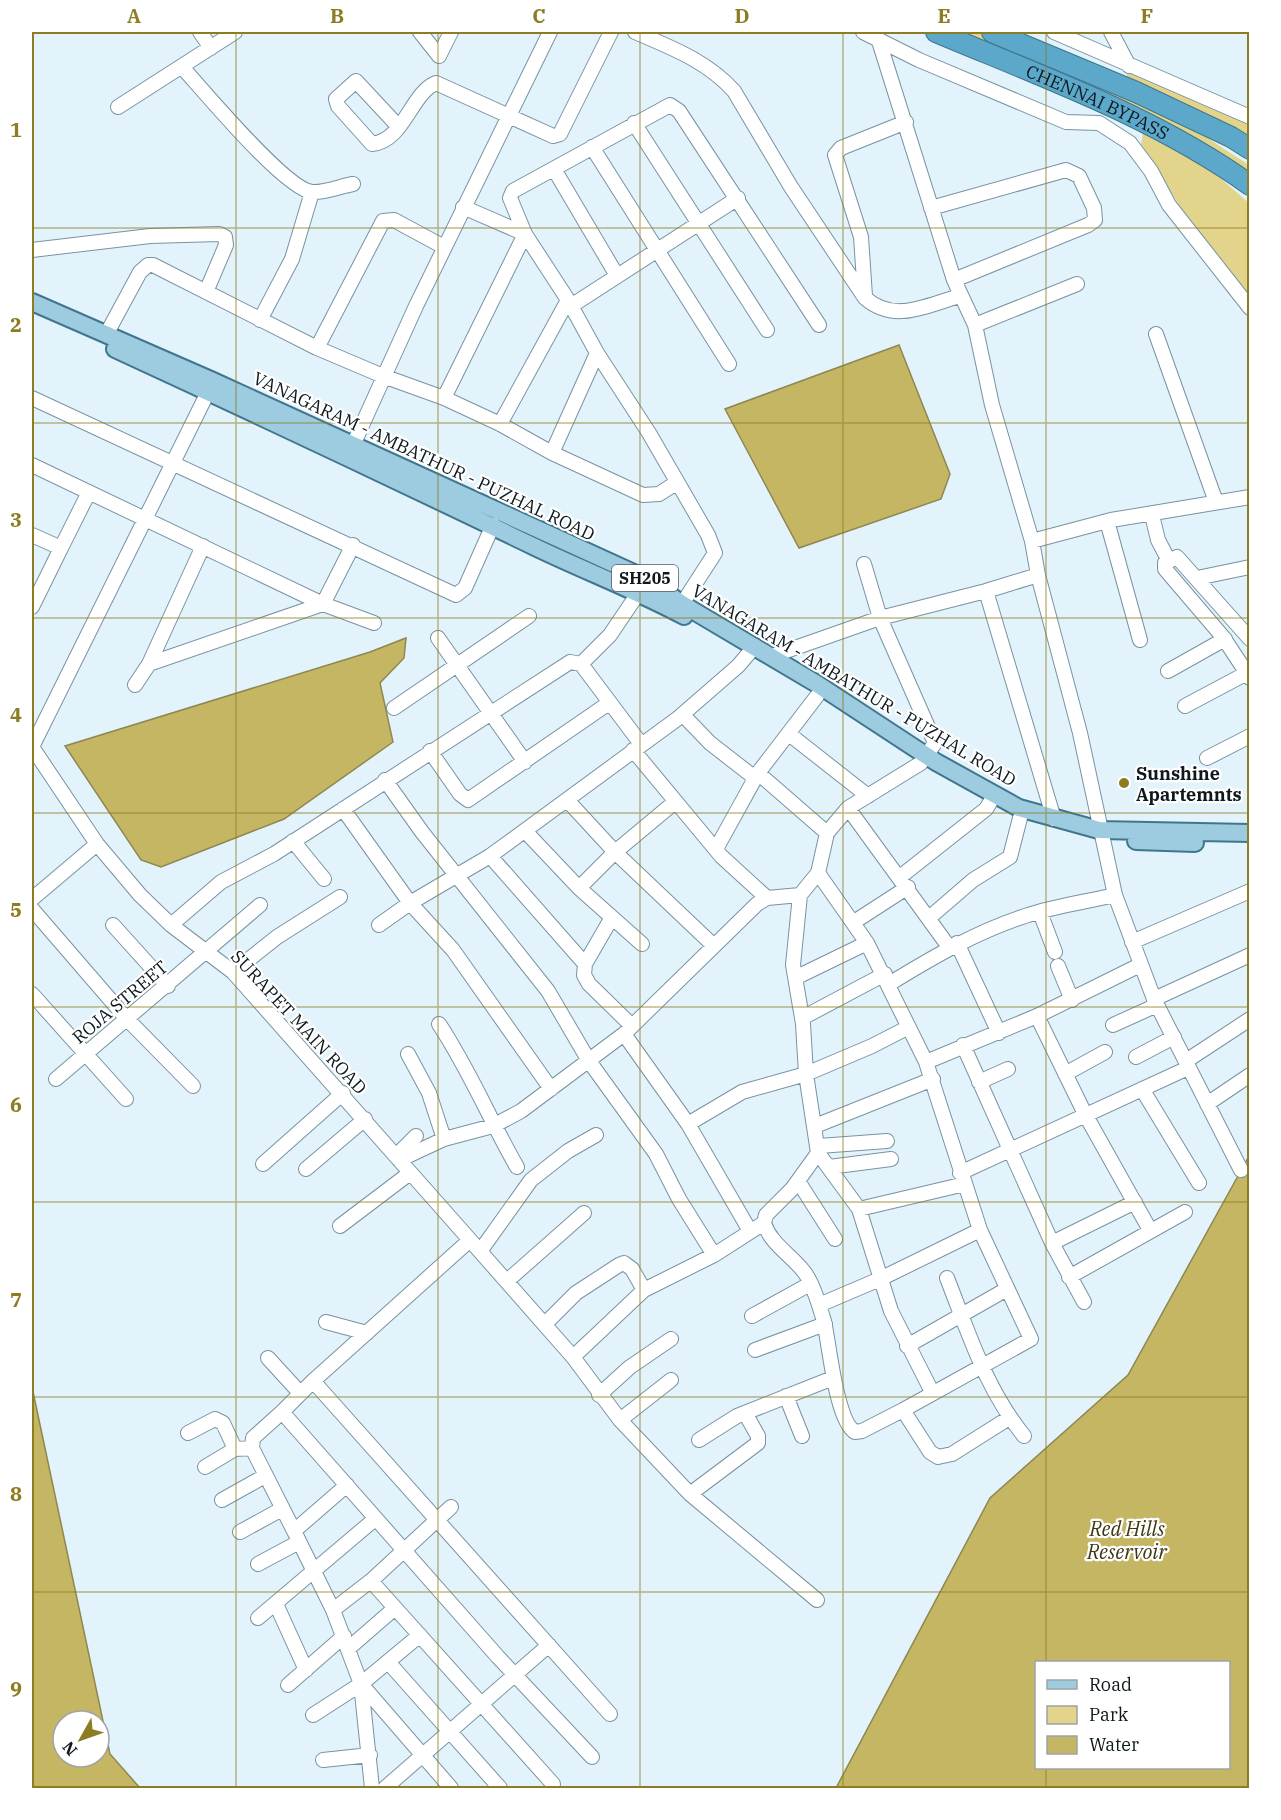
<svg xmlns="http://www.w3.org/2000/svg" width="1281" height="1820" font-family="'IBM Plex Serif',serif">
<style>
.green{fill:#e2d48a}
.water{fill:#c5b664;stroke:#8e874f;stroke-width:1.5;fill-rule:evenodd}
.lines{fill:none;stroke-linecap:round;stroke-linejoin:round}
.minor-casing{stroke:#7893a0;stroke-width:16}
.major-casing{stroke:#40768d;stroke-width:20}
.highway-casing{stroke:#40768d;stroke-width:22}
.minor{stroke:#fff;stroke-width:14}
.major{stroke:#9dcbdf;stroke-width:16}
.highway{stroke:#5ba8ca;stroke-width:20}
.grid{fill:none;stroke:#8c7c22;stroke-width:1.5;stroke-opacity:0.55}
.poi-dot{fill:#8c7c22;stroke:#fff;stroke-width:2}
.labels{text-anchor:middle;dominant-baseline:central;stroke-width:4.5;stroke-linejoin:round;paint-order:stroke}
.shield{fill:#fff;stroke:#565d61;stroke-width:1.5}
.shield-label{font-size:16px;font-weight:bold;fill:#0e181d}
.street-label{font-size:18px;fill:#0e181d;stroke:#fff}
.poi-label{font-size:18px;font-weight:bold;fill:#0e181d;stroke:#fff;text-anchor:start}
.water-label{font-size:20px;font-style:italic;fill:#3d3713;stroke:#fff}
.neatline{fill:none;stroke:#8c7c22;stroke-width:2}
.grid-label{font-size:20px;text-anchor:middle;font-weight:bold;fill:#8c7c22}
</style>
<rect width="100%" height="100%" fill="#e2f3fc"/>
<path class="green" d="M951 32H979L1172 115 1249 165V171L1169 125Z
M1128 71 1249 121V143L1125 82Z
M1143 133 1205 165 1249 203V296L1184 213 1141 144Z"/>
<path class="water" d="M899 345 950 474 941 499 799 548 725 409Z
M406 638 404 658 380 683 393 742 284 819 161 867 141 860 65 746 370 652Z
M1249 1156V1788H836L990 1498 1128 1375ZM1036 1662H1228V1768H1036Z
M32 1387 110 1754 140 1788H32ZM63 1721H99V1757H63Z"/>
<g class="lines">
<defs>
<path id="minor" d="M200 32 211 48
M420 32 439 56 451 32
M635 32C672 48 707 61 734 91L791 187 865 298C895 324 926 305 960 296
M863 32 919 60 1066 122 1099 123 1130 143 1151 171 1169 205 1250 308
M1054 32 1250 117
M1111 32 1129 66
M878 38 954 280 975 325 992 405 1032 541 1038 575 1080 733 1115 895 1154 999 1241 1170
M182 67C203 90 285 189 312 192 324 193 341 186 353 184
M118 107 235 32
M634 123 767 330
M398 126 356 81 336 99 338 106 372 144C404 141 411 93 436 83L553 136 560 134 611 32
M592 147 729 364
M554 169 616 274
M463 207 525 234 568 300 597 353 649 433 708 535 715 553 682 604
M931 208 1066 170 1079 176 1094 208 1095 220 1088 225 954 280
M32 250 150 236 219 234 225 237 226 245 206 292
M865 296 861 237 835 155 841 148 906 122
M571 306 738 198
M260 320 292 259 312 192
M975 325 1077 284
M107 333 140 272 148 265H153L317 348 383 376 444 398 525 234 510 198 513 191 670 105 679 111 819 325
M1156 334 1216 502
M317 348 383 221 394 220 444 247
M597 353 552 453 643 495 659 494 676 483
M32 398 456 595 465 588 493 525
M444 398 500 424 552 453
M500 424 568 300
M349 454 416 306 550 32
M32 465 323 604 374 623
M1152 515 1158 540 1169 561
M1107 521 1140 640
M32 535 61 548 89 492
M1032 541 1111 520 1250 497
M1197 578 1250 567
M986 591 1054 819
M32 607 61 548
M438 638 525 762
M1250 639 1177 557 1165 563V569L1223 637 1250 678
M772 656 880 618 986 591 1038 575
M149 664 323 604 353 545
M581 664 610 635 639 592
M1168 671 1225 639
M135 685 149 664 203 546
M1185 706 1247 673
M394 708 529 616
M683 715 710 743 755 778
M789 734 868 796
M32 747 97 844 140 895 171 925 233 972 470 1240
M32 747 212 384
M633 750 721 856 767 898
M430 751 460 794 468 800 609 703
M1207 758 1250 736
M758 773 827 833
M385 780 422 832 548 991 589 1061 656 1154 679 1199 714 1255
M567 800 615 852 713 945
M848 808 949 947
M343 809 410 903 453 950 551 1089
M525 831 579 888 642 944
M293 841 324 879
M716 849 758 773 817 696
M490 856 585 964
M818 873 867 943 926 1062 980 1230 1031 1339 903 1410 862 1431 855 1432C836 1421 829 1342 824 1321 819 1305 814 1286 805 1273 792 1255 771 1245 764 1223L766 1215 792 1189 818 1153 806 1074 803 1024 793 965 800 895 818 873 827 833 848 808 921 763 935 743 880 618 864 564
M900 877 986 809 994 796
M579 888 615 852 675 802
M32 899 97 844
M32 909 127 1019 193 1086
M1040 912 1055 952
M929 918 973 880 1010 857 1020 818
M611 919 585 964 584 975 589 984 632 1026
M854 922 908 887
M113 925 168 986
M171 925 221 882 274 854 570 662 581 664 641 744
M379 925 410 903 490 856 677 719 738 666 755 646
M1132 942 1250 891
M957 943 999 1033
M1058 966 1072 1000
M233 972 277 937 340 897
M797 977 867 943
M889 984C933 957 976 932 1025 916 1054 906 1085 902 1115 895
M32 994 126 1099
M1154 999 1250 955
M1037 1016 1085 1114 1150 1230
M802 1018 885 974
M439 1024C469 1069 490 1120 517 1167
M1113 1025 1157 1005
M624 1034 688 1124 750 1231
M963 1045 1052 1243 1084 1302
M408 1054 429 1093 444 1139
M1136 1057 1174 1037
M1186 1061 1250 1019
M926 1062 1037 1016 1140 965
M1065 1074 1105 1052
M56 1079 260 905
M979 1082 1008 1069
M1142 1089 1199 1183
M1207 1104 1250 1075
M688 1124 742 1092 806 1074 872 1046 907 1028
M815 1126 933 1079
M819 1146 887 1141
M818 1153 859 1209 891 1311 932 1392
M396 1156 416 1136
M399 1160 444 1139 493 1126 521 1111 624 1034 757 904 767 898 800 895
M263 1164 343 1093
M829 1167 891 1159
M306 1169 365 1119
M960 1173 1188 1068
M798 1181 835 1239
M859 1209 965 1184
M340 1226 410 1173
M1052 1243 1135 1202
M481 1250 531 1180 568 1151 596 1135
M1069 1277 1185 1212
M947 1278C969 1334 986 1389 1024 1436
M507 1281 584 1213
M819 1305 880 1279 980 1230
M752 1316 810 1284
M326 1322 367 1333
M545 1324 576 1293 619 1265 624 1263 632 1269 644 1290
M907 1346 1007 1289
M755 1350 825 1324
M573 1357 644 1290 714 1255 764 1223
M268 1358 300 1393
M313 1381 610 1714
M599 1395 630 1367 671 1339
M786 1396 802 1436
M903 1410 930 1452 938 1457 952 1454 1009 1418
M282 1412 253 1438 252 1448 294 1531
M620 1420 671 1380
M188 1433 215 1419 223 1423 235 1449 252 1448
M699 1440 737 1416 833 1378
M205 1467 235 1449
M347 1485 294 1531 333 1610 361 1684 451 1788
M690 1494 758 1443V1436L745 1413
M222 1500 265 1476
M240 1532 282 1509
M258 1564 299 1542
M371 1581 553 1784
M276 1604 306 1670
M333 1610 373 1579 451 1507
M258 1618 375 1519
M349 1648 395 1608
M389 1663 500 1788
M288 1685 344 1636
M313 1715 361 1684
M592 1757 498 1657 282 1412 313 1381 470 1240 573 1357 620 1420 690 1494 817 1600
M323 1760 370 1755
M372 1788 361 1684 420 1635
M385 1788 549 1645"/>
<path id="major" d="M32 302 213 381 647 579 682 604 817 684 936 762 1019 808 1099 830 1250 833
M115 349C256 414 396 480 535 547 585 571 635 590 684 616
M1136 841 1195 843"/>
<g id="highway">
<path id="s1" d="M936 32C1043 77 1155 117 1250 185"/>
<path d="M992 32 1136 92 1231 137 1250 149"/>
</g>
</defs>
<use href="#minor" class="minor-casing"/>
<use href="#major" class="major-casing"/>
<use href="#highway" class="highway-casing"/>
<use href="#minor" class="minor"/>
<use href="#major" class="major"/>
<use href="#highway" class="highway"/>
</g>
<path class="grid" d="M236 32V1788M438 32V1788M640 32V1788M843 32V1788M1046 32V1662M32 228H1250M32 423H1250M32 618H1250M32 813H1250M32 1007H1250M32 1202H1250M32 1397H1250M32 1592H1250M1046 1768V1788"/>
<circle class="poi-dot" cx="1124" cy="783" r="6"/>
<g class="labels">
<rect class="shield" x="612" y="565" width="66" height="26" rx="4.5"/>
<g class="shield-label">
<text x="645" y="578">SH205</text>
</g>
<g class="street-label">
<text stroke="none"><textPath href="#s1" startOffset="176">CHENNAI BYPASS</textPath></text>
<text transform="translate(424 456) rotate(25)">VANAGARAM - AMBATHUR - PUZHAL ROAD</text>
<text transform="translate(854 685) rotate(31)">VANAGARAM - AMBATHUR - PUZHAL ROAD</text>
<text transform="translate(120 1002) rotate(-40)">ROJA STREET</text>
<text transform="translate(299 1022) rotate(47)">SURAPET MAIN ROAD</text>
</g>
<g class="poi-label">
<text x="1136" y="773">Sunshine<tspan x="1136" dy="21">Apartemnts</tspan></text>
</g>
<g class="water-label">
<text x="1127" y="1528">Red Hills<tspan x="1127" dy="23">Reservoir</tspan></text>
</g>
</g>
<rect width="1281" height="1820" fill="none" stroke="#ffffff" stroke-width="66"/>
<rect x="1035" y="1661" width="195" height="108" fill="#ffffff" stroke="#9fa3a5" stroke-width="1.5"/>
<rect x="1047" y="1680" width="30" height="9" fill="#9dcbdf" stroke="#9fa3a5" stroke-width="1.5"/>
<text x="1089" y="1691" font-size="18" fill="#0e181d">Road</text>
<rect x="1047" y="1706" width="30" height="18" fill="#e2d48a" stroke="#9fa3a5" stroke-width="1.5"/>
<text x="1089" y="1721" font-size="18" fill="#0e181d">Park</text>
<rect x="1047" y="1736" width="30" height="18" fill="#c5b664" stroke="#9fa3a5" stroke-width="1.5"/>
<text x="1089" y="1751" font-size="18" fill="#0e181d">Water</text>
<g transform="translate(81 1739) rotate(230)"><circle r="28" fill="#ffffff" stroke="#9fa3a5" stroke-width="1.5"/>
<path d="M0-4.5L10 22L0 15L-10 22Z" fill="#8c7c22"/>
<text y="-9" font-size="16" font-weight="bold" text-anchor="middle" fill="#0e181d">N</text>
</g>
<rect x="33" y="33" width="1215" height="1754" class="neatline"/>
<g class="grid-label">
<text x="134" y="23">A</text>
<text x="337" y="23">B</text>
<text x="539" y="23">C</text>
<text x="742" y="23">D</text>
<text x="944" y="23">E</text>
<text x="1147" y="23">F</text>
<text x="16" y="137">1</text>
<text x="16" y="332">2</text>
<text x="16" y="527">3</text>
<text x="16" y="722">4</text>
<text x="16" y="917">5</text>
<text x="16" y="1112">6</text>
<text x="16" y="1307">7</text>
<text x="16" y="1501">8</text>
<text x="16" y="1696">9</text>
</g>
</svg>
